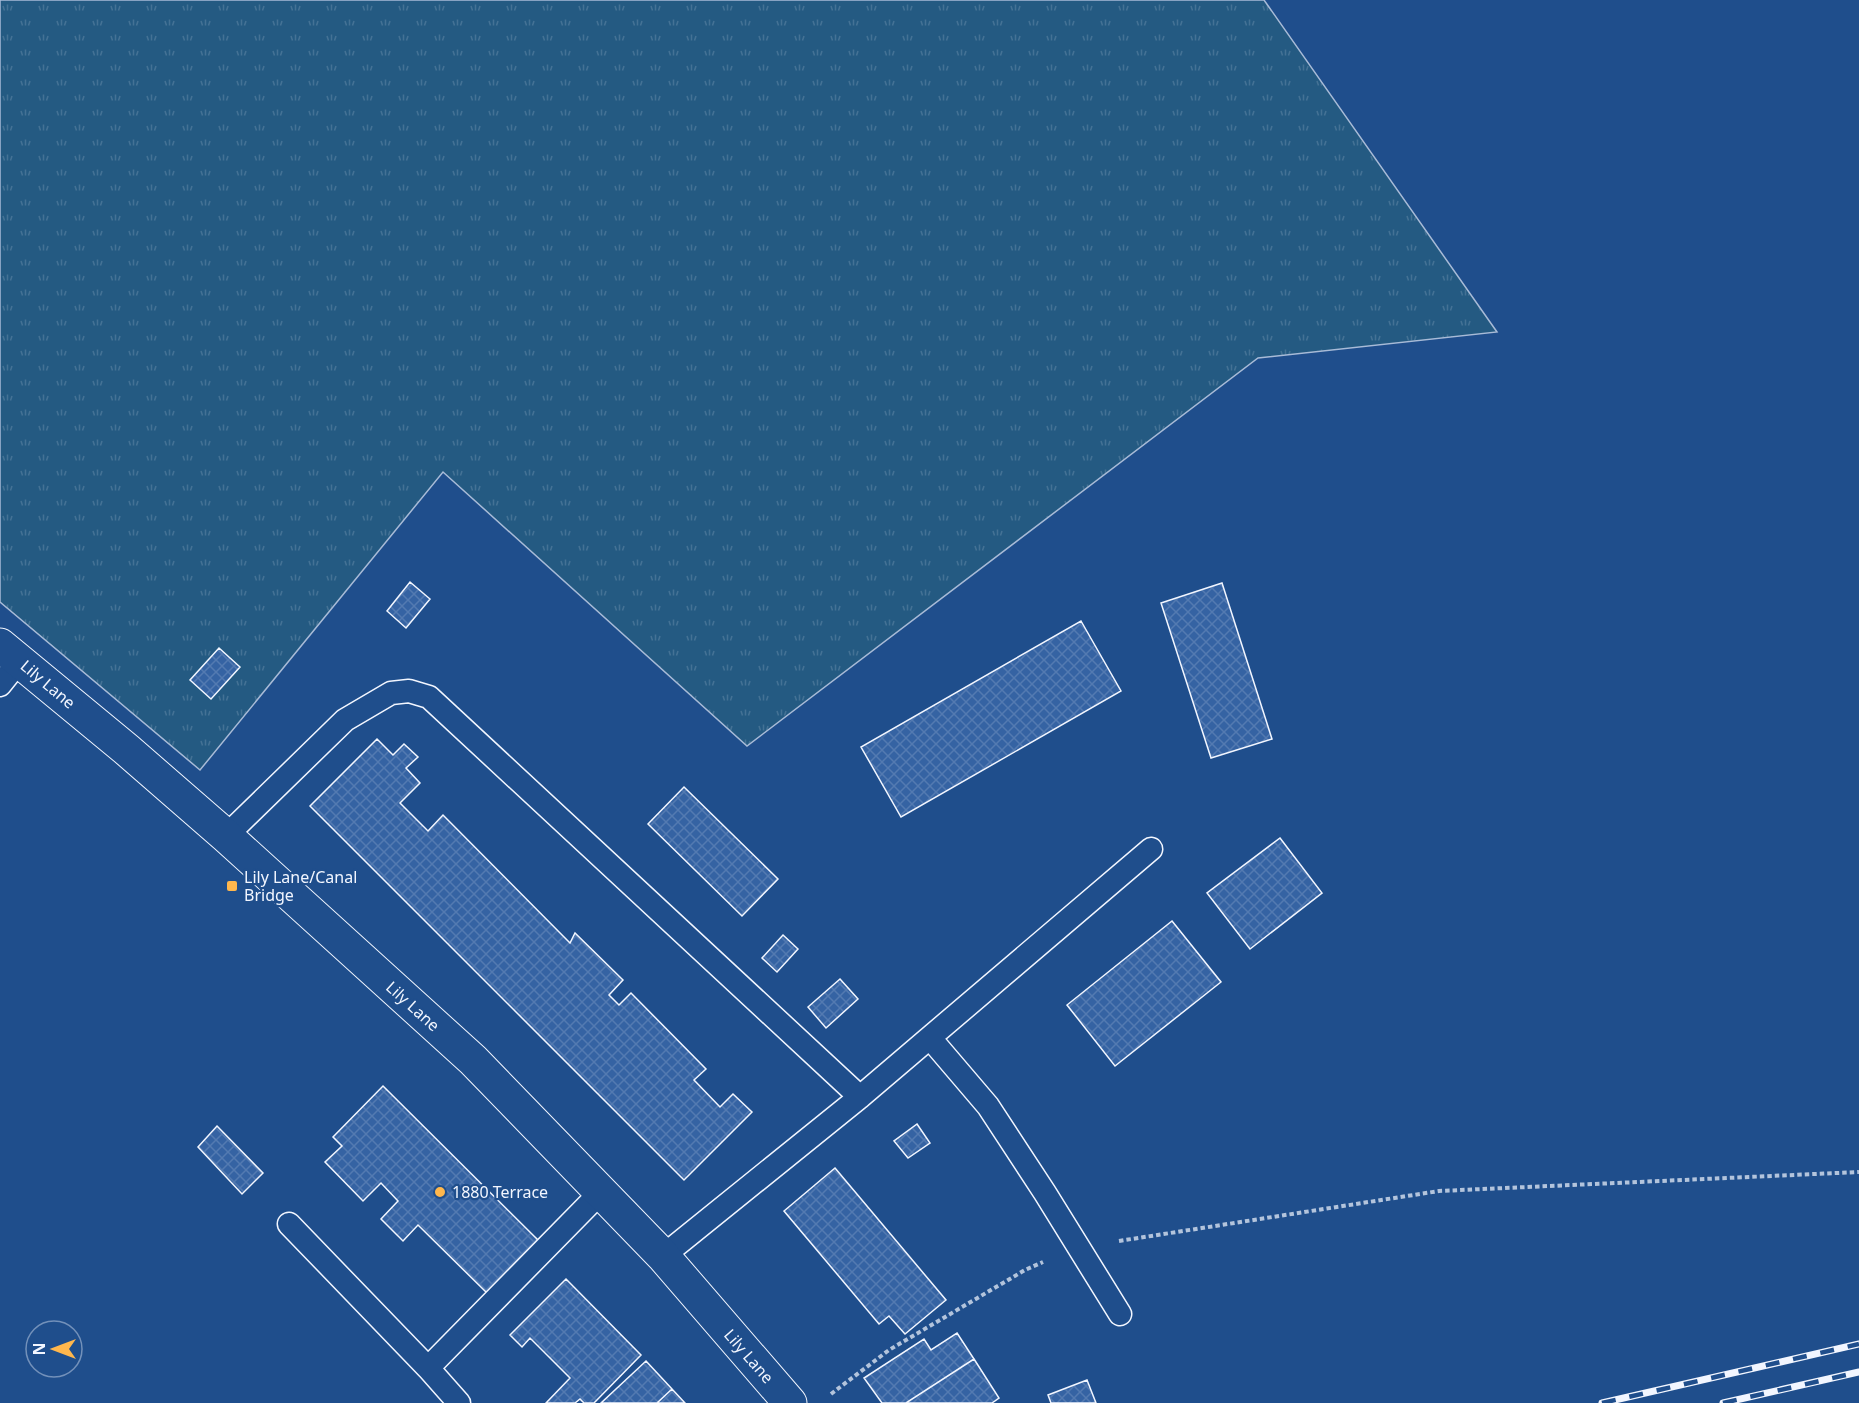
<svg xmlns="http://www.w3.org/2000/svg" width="1859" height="1403" font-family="'Noto Sans',sans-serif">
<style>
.grass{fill:url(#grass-tufts);stroke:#a8bbd7;stroke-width:1.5}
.building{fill:url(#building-cross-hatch);stroke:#f2f6ff;stroke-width:1.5}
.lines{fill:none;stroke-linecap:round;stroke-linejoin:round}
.service-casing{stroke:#f2f6ff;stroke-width:25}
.primary-casing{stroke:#f2f6ff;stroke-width:35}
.path{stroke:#b3c4dc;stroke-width:4;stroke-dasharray:4.5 3;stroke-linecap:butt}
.service{stroke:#1f4e8c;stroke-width:22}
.primary{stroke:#1f4e8c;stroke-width:33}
.rail-casing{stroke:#f2f6ff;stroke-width:7}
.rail{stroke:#1f4e8c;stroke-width:4.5;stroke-dasharray:14;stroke-linecap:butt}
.poi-dot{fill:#ffb74d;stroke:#1f4e8c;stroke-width:2}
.labels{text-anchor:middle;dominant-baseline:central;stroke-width:4.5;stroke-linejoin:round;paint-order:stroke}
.street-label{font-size:16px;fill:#f2f6ff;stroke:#1f4e8c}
.poi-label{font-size:16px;fill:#f2f6ff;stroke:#1f4e8c;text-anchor:start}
</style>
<defs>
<pattern id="grass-tufts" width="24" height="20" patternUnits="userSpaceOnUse" patternTransform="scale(1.5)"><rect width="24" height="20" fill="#245a82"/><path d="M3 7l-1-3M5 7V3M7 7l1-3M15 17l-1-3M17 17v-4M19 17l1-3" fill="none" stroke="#447295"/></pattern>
<pattern id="building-cross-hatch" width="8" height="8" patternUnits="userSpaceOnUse" patternTransform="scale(1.5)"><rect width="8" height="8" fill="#3563a3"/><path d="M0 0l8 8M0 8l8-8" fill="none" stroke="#537ab1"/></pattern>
</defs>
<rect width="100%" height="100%" fill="#1f4e8c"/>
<path class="grass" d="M0 0H1264L1497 332 1258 358 747 746 443 472 200 770 0 602Z"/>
<path class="building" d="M410 582 430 599 406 628 387 611Z
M1222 583 1272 739 1211 758 1161 603Z
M1081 621 1121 691 901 817 861 747Z
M219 648 240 667 211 699 190 680Z
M377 739 393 755 404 744 418 757 406 768 420 783 400 803 428 831 443 815 570 943 575 933 623 980 609 995 619 1005 631 993 706 1069 694 1080 720 1107 733 1094 752 1112 684 1180 310 806Z
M684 787 778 879 742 916 648 824Z
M1280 838 1322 893 1250 949 1207 893Z
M1172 921 1221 982 1115 1066 1067 1005Z
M783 935 798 949 777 972 762 958Z
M840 979 858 999 826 1028 808 1007Z
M383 1086 540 1242 488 1294 418 1225 403 1241 381 1219 398 1201 381 1183 363 1201 325 1162 342 1146 333 1137Z
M917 1124 930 1143 908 1158 894 1141Z
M217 1126 263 1173 242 1194 198 1147Z
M835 1168 946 1300 905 1334 889 1316 879 1324 784 1211Z
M566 1279 641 1355 594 1403H584L580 1399 575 1403H546L570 1378 530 1338 522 1347 510 1335Z
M957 1333 974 1359 906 1403H882L864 1378 924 1339 931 1350Z
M974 1359 999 1398 992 1403H906Z
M646 1361 672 1389 657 1403H601Z
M1087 1380 1096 1403H1051L1048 1395Z
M672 1389 685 1403H657Z"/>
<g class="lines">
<defs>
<path id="service" d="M0 685 20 660
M226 836 345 720 391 693 409 691 429 697 860 1097
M930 1038 988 1106 1045 1193 1120 1314
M289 1224 428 1368 601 1192
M663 1256 860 1097 1151 849
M428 1368 459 1403"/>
<path id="primary" d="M0 645 126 749 226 836 473 1060 663 1256 790 1403"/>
</defs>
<use href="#service" class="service-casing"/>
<use href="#primary" class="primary-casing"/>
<path class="path" d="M1119 1241 1439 1191 1859 1172
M831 1394 889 1350 1025 1270 1043 1262"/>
<use href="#service" class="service"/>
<use href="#primary" class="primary"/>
<defs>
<path id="rail" d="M1602 1403 1859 1344
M1723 1403 1859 1372"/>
</defs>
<use href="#rail" class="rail-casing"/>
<use href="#rail" class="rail"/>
</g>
<g class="poi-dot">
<rect x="226" y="880" width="12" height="12" rx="3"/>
<circle cx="440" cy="1192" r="6"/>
</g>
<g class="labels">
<g class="street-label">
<text transform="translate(48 684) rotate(40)">Lily Lane</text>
<text transform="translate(413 1006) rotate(42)">Lily Lane</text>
<text transform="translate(749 1356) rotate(49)">Lily Lane</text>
</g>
<g class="poi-label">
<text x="244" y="877">Lily Lane/Canal<tspan x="244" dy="18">Bridge</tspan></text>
<text x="452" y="1192">1880 Terrace</text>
</g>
</g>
<g transform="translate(54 1349) rotate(270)"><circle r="28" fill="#1f4e8c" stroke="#7391ba" stroke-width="1.5"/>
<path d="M0-4.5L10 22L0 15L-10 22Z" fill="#ffb74d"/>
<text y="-9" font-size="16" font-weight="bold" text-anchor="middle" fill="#f2f6ff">N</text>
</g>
</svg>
